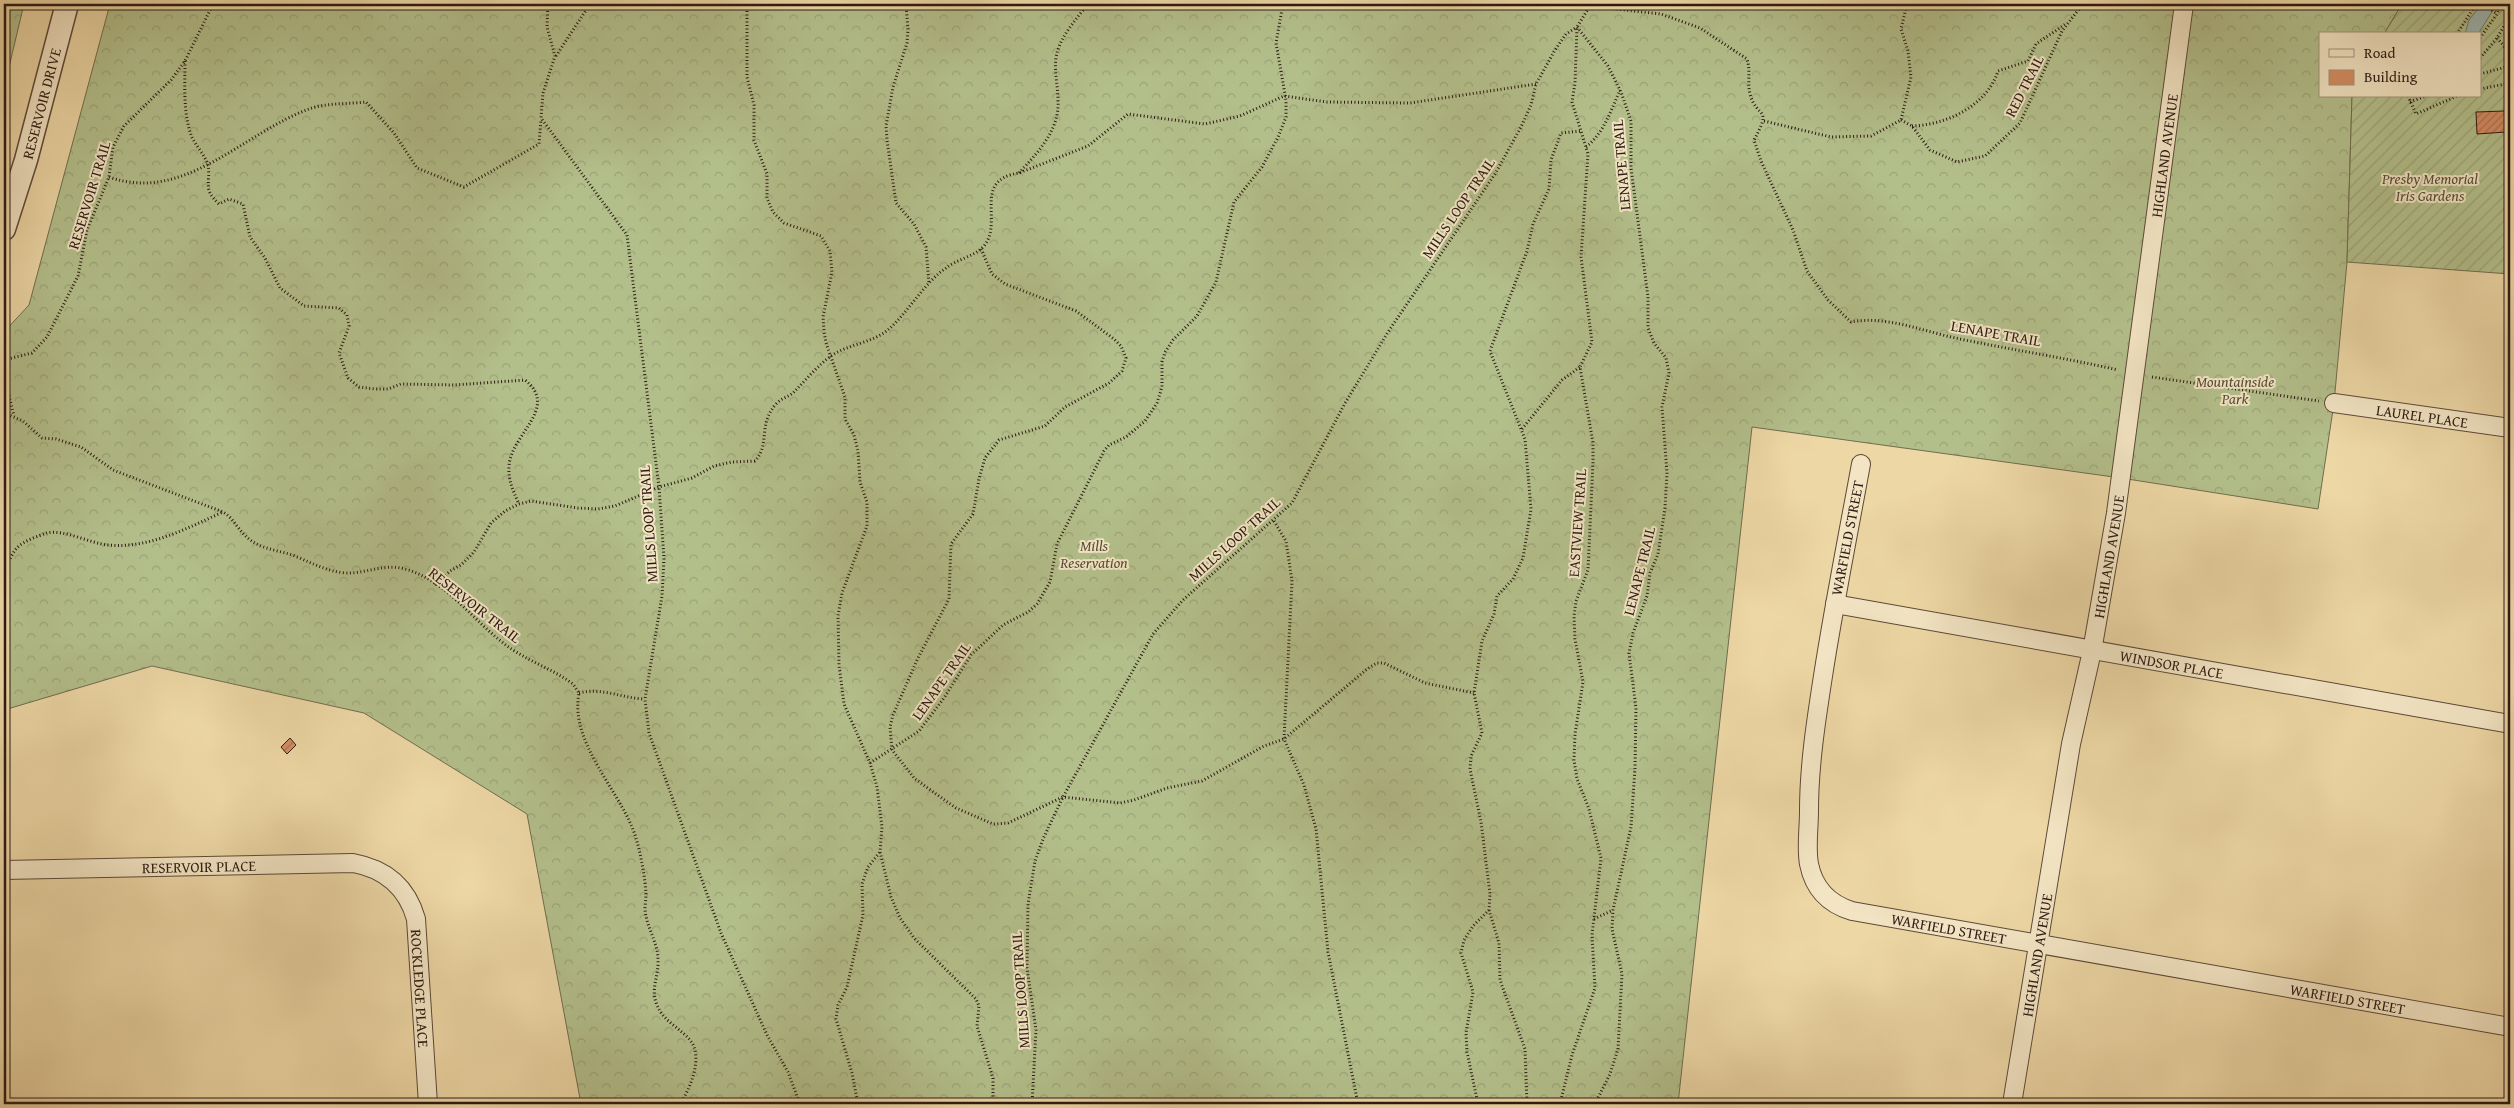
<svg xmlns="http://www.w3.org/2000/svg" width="2514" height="1108" font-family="'Gentium Book Plus',serif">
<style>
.forest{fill:url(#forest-crowns);stroke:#706c4f}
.garden{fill:url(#garden-furrows);stroke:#706c4f}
.water{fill:#9db7b2;stroke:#707872}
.building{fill:url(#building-hatch);stroke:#2d1a13}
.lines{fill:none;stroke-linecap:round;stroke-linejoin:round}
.minor-casing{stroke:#5d4938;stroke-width:20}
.tertiary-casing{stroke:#5d4938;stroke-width:25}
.path{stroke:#2d1a13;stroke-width:3;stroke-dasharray:1 2.5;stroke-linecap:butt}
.minor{stroke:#f3e5c4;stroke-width:18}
.tertiary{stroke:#f3e5c4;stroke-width:22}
.labels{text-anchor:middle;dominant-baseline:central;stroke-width:4;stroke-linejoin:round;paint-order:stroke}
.street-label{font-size:15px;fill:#2d1a13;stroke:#f3e5c4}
.park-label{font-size:15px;font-style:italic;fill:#554c37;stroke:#f3e5c4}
</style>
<defs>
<pattern id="forest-crowns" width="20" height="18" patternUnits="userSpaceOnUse" patternTransform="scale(1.25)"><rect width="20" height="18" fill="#b3bf8b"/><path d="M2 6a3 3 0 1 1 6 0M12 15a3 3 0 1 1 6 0" fill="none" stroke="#9aa477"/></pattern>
<pattern id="garden-furrows" width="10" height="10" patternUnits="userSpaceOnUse" patternTransform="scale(1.25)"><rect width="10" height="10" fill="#b3bf8b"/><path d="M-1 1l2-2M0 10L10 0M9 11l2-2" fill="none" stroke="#9aa477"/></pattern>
<pattern id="building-hatch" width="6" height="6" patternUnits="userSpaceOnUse" patternTransform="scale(1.25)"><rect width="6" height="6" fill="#d68e64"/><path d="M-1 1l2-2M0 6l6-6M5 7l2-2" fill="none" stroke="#ae7351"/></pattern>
</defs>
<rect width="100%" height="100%" fill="#edd7a5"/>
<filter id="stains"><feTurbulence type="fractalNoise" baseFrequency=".004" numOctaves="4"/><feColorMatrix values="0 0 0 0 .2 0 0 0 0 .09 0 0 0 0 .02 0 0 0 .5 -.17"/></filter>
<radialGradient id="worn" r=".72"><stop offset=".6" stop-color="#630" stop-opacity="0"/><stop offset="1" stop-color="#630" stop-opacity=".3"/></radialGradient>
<path class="forest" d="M4 4H24L4 88Z
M110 4H2402L2384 34H2320V96H2352L2347 262 2334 403 2318 509 2121 478 1752 427 1678 1104H581L527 814 364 713 152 666 4 710V332L29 305Z"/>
<path class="garden" d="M2402 4H2510V274L2347 262 2352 96H2480V34H2384Z"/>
<path class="water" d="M2482 4H2497L2478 34H2465L2469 20Z"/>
<path class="building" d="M2505 111 2506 132 2477 134 2476 112Z
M290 738 296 745 287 754 281 747Z"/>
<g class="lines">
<defs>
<g id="minor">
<path id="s1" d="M2334 403 2510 428"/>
<path id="s2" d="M1861 464C1848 535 1834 605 1823 676 1816 721 1809 766 1809 811 1809 828 1806 848 1809 864 1814 889 1829 904 1852 911L2510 1027"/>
<path id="s3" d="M1835 604 2510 724"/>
<path id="s4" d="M4 870 353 863C386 869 407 887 416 919L428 1104"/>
<path id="s5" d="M2012 1104 2071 744 2092 651 2116 513 2184 4"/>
</g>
<g id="tertiary">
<path id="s6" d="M4 229 26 160 67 4"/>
</g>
</defs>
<use href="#minor" class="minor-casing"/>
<use href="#tertiary" class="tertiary-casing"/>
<path class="path" d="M548 4 547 27 555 56 543 93 541 118 627 235 659 487 664 558 662 596 645 699 649 733 721 933 767 1035 788 1072 800 1104
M747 4V77L754 105V140L767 174V198L773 212 784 223 821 236 830 251 832 272 823 317 824 331 826 343 845 397V419L854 435 858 451 860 482 867 502V526L842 593 838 616 839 665 844 704 870 763 877 787 882 827 880 852 891 897 900 918 914 938 976 999 979 1006 977 1026 993 1078V1104
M906 4 908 30 907 43 893 87 886 126 887 140 896 203 914 224 926 247 929 284
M2483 4 2497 14
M1589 6 1661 14 1700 28 1747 59C1751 71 1747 82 1750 94 1757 120 1773 105 1754 140L1761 161 1793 230 1807 271 1828 300 1851 322C1886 315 1925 332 1960 339 2013 350 2066 358 2118 370
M1577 27 1608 66 1621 92 1631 121V168L1648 297V328L1654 343 1666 358 1669 373 1662 407 1667 473 1665 508 1658 554 1650 573 1647 596 1633 633 1629 653 1636 708 1635 768 1631 827 1613 910 1612 929 1622 974 1618 1049 1610 1074 1595 1104
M2457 34 2476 4
M2480 38 2497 14 2501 4
M2497 38 2510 53
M2506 49 2510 43
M556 56 590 4
M2480 58 2497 38 2510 16
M185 61C185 86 183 111 191 135 195 145 205 155 208 165 211 184 202 188 219 204L229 199 243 204 250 237 265 258 280 288 304 306 339 308 347 315 349 326 339 353 348 378 359 387 375 389H388L401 384 454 385 525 380C560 408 511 434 509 466 508 480 513 491 519 504
M2480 74 2510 66
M2480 89 2510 83
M2408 96 2416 114 2457 96
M2410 102 2426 96
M1901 120 1912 126 1930 150 1957 162 1985 156 2020 123 2062 31 2083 4
M1764 121 1831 137 1871 136 1901 120 1911 77 1908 51 1901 29 1907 4
M1912 126C1946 125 1987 106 1998 71L2028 61 2036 44 2067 23
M1586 147C1604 133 1611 110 1620 90
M1019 173C1038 152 1060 130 1058 100 1058 84 1053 68 1057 53 1061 36 1077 18 1088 4
M109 177C184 204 243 133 309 109 325 103 348 104 366 102L394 133 417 168 464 187 539 144 541 119
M981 249 992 274 1005 284 1076 311 1114 339 1121 346 1126 358 1122 371 1109 383 1065 407 1045 426 999 440 985 458 979 479 973 514 951 544 949 599 917 660 893 715 890 727 892 750 915 779 956 808 993 824 1008 823 1063 797 1120 803 1134 800 1167 788 1202 781 1264 746 1284 739 1367 669 1377 663H1384L1425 683 1474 693
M4 360 32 353 47 337 78 276 87 230 109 177 113 147 124 126 171 80 185 61 213 4
M4 375 14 416
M2152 377 2319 401
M4 413 23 421 42 438 56 439 81 447 113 470 223 512C234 518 239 532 249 539 263 550 279 550 295 556 312 563 326 571 345 573 365 574 384 563 405 569 449 581 476 626 513 650 533 663 554 670 573 684L579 693C569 744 622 792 636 838 641 855 645 877 646 894 646 899 645 904 645 909 646 927 658 942 658 960 659 976 650 989 657 1005 663 1021 680 1028 690 1040 704 1057 690 1089 680 1104
M1522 429 1562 380 1580 367
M1274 521 1286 541 1292 581 1284 739 1304 785 1316 829 1328 952 1358 1104
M4 567C10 562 11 554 17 548 23 541 38 536 47 533 63 529 90 543 107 545 149 549 185 529 223 512
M435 585 450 571 461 565 474 552 491 523 505 511 519 504 531 501 578 508 598 509 615 506 659 487 692 478 714 466 732 462 755 461C771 443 757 424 777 403 782 398 788 397 793 393 805 381 817 366 831 356 848 344 873 343 889 329 909 311 925 282 946 268 956 260 974 256 982 248 1006 225 970 180 1019 173L1088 146 1128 114 1205 124 1240 116 1284 96 1327 102 1410 103 1536 84
M579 693C601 687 621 698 644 699
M870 763 919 731 944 698 971 655 1003 625 1028 612 1037 604 1050 582 1057 544 1104 451 1109 445 1126 437 1145 421 1157 403 1162 387V362L1165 352 1173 340 1197 316 1216 282 1234 202 1262 167 1278 137 1286 117V100L1276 43 1283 4
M1489 910 1499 943 1500 980 1525 1049 1527 1104
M1594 919 1613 910
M858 1104 852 1073 836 1019 838 1005 847 987 863 915 862 884 868 867 880 852
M1032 1104 1036 1030 1027 968 1028 904 1035 861 1043 839 1063 797 1153 634 1183 600 1292 503 1344 405 1388 332 1495 174 1521 127 1531 105 1536 84 1555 50 1566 34 1577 27
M1478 1104 1467 1052 1466 1033 1473 992 1461 953 1464 940 1473 926 1489 910 1490 894 1481 822 1470 769 1471 756 1482 733 1474 693 1482 641 1494 614 1497 596 1513 579 1523 558 1531 509 1525 439 1490 351 1527 251 1533 224 1549 189 1551 160 1561 133 1581 131
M1560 1104 1572 1055 1595 988 1592 935 1601 858 1589 809 1577 779 1574 760 1575 734 1583 682 1575 639 1574 616 1576 601 1588 570 1593 462V443L1580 367 1592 342 1581 257 1588 154 1572 102 1575 83 1577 27 1591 4"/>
<use href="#minor" class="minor"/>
<use href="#tertiary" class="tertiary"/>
</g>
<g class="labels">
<g class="street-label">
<text transform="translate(2024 86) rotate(-63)">RED TRAIL</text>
<text stroke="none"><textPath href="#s6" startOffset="131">RESERVOIR DRIVE</textPath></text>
<text stroke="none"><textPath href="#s5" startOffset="961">HIGHLAND AVENUE</textPath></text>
<text transform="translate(1621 165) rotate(-95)">LENAPE TRAIL</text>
<text transform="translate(89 195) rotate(-73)">RESERVOIR TRAIL</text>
<text transform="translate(1458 208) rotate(-56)">MILLS LOOP TRAIL</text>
<text transform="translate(1996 333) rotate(10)">LENAPE TRAIL</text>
<text stroke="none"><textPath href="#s1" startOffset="89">LAUREL PLACE</textPath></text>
<text transform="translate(1577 523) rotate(-86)">EASTVIEW TRAIL</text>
<text transform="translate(648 524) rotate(-94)">MILLS LOOP TRAIL</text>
<text transform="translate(1847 538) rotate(-79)">WARFIELD STREET</text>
<text transform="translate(1234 539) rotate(-42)">MILLS LOOP TRAIL</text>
<text stroke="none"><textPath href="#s5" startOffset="556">HIGHLAND AVENUE</textPath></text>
<text transform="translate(1639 571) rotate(-76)">LENAPE TRAIL</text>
<text transform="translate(475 605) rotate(38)">RESERVOIR TRAIL</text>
<text stroke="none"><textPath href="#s3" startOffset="342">WINDSOR PLACE</textPath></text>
<text transform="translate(941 681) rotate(-55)">LENAPE TRAIL</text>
<text stroke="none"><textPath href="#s4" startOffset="195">RESERVOIR PLACE</textPath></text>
<text stroke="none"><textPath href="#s2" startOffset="570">WARFIELD STREET</textPath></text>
<text stroke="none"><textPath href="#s5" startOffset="151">HIGHLAND AVENUE</textPath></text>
<text stroke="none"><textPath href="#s4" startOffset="508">ROCKLEDGE PLACE</textPath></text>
<text transform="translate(1020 990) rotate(-94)">MILLS LOOP TRAIL</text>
<text stroke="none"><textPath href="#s2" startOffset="975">WARFIELD STREET</textPath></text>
</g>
<g class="park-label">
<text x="2430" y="178">Presby Memorial<tspan x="2430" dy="17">Iris Gardens</tspan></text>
<text x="2235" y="381">Mountainside<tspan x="2235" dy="17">Park</tspan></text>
<text x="1094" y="545">Mills<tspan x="1094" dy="17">Reservation</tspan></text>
</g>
</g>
<rect width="2514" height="1108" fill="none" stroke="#edd7a5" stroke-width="20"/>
<rect x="5" y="5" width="2504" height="1098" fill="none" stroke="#2d1a13" stroke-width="2.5"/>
<rect x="10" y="10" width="2494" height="1088" fill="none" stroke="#2d1a13"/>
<rect x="2319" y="32" width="162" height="65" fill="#f3e5c4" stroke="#a4947d"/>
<rect x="2329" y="49" width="25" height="8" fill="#f3e5c4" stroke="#a4947d"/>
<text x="2364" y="58" font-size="15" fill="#2d1a13">Road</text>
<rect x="2329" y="70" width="25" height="15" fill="#d68e64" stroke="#a4947d"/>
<text x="2364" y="82" font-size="15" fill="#2d1a13">Building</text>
<rect width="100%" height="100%" filter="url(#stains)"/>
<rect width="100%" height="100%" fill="url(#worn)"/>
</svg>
